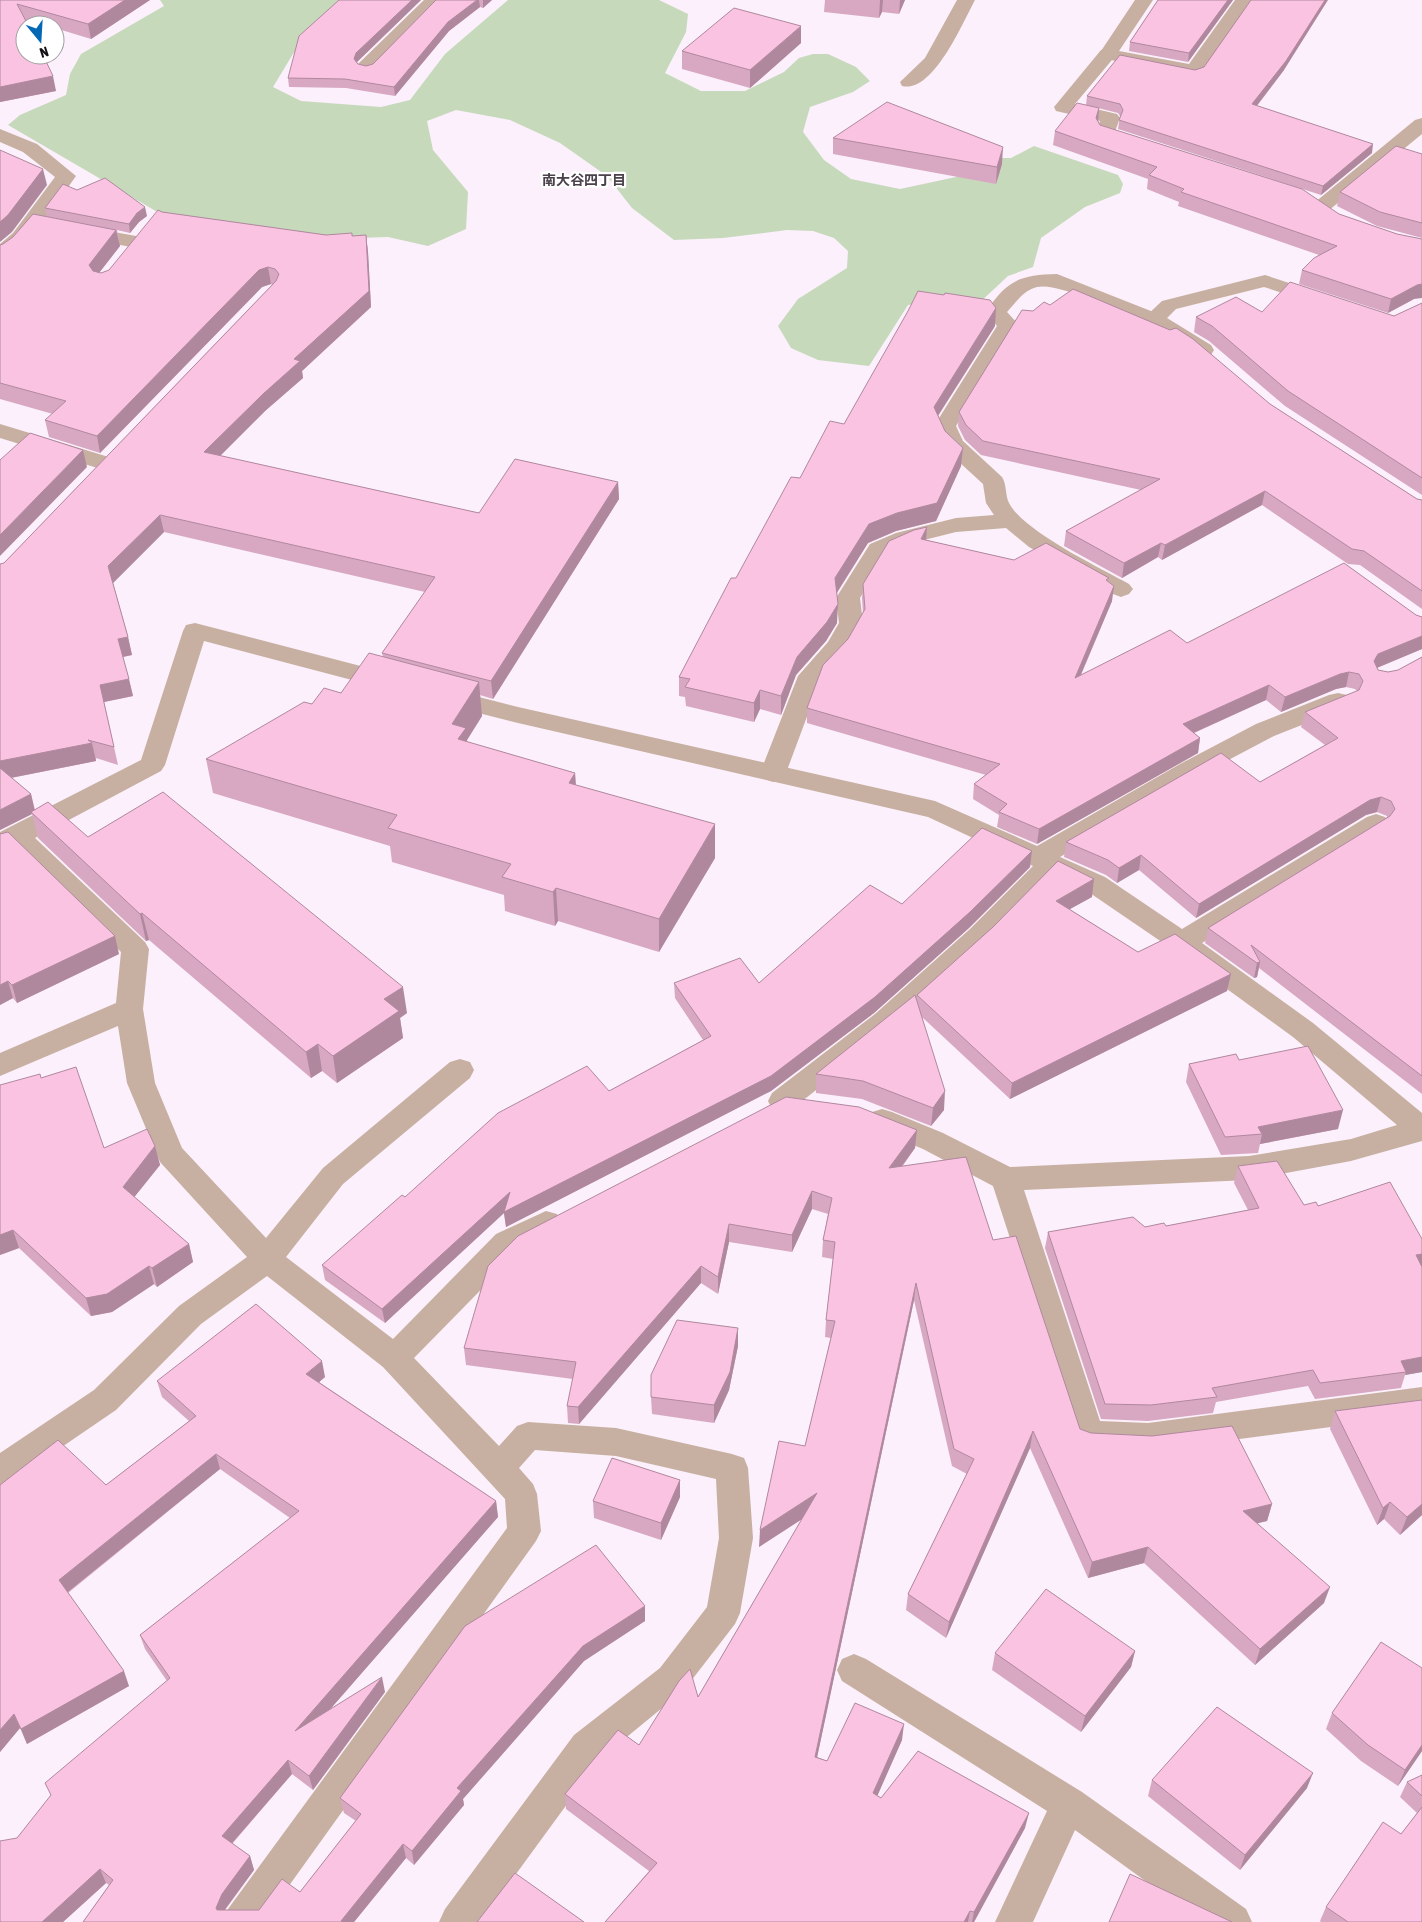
<svg xmlns="http://www.w3.org/2000/svg" width="1422" height="1922" font-family="'Asap Condensed','Noto Sans JP',sans-serif">
<style>
.green{fill:#c6d9bb}
.lines{fill:none;stroke-linecap:round;stroke-linejoin:round}
.lane{fill:#c7b0a1;fill-rule:evenodd}
.street{fill:#c7b0a1;fill-rule:evenodd}
.wall{fill:#d8a8c2}
.shaded-wall{fill:#b0889e}
.building{fill:#fbc3e2;stroke:#b0889e}
.labels{text-anchor:middle;dominant-baseline:central;stroke-width:4.5;stroke-linejoin:round;paint-order:stroke}
.far-neighbourhood-label{font-size:14px;font-weight:bold;fill:#4a414a;stroke:#fff}
</style>
<rect width="100%" height="100%" fill="#fbf0fb"/>
<path class="green" d="M160 0H342L302 39 273 87 301 101 381 107 410 100 445 54 508 0H659L688 14 686 32 665 73 701 91H745L784 72 799 58 813 54H828L856 67 870 81 853 92 810 107 803 132 824 160 851 179 900 189 956 177 981 158H1011L1034 146 1118 175 1123 184 1120 193 1085 207 1041 238 1033 267 1008 276 977 305 941 300 908 305 869 366 818 360 791 348 778 326 798 299 847 268 848 251 834 238 813 231 787 230 723 238 674 240 632 208 607 176 560 143 510 120 456 110 427 121 433 150 468 192 466 229 428 246 388 237 297 240 166 217 8 125 20 115 66 95 70 74 81 54 164 6Z"/>
<g class="lines">
<path class="lane" d="M424 0H443L373 71 366 73 359 71 357 67 359 63Z
M957 0H975C963 22 933 94 902 86L900 82 925 58Z
M1108 48 1115 50 1117 54 1075 104 1117 114 1120 118 1113 137 1106 139 1099 137 1096 133 1100 121 1056 111 1054 107 1101 50Z
M1057 274 1161 315 1165 319 1161 323 1154 325 1147 323C1122 314 1060 282 1037 287 1024 290 1016 302 1007 312L1019 325 956 426 963 441 1002 477C1007 485 1005 495 1009 503 1023 531 1100 568 1129 584L1133 589 1129 594 1121 597 1113 594 1029 547 1006 528 956 532 912 543 887 554 860 598 863 623 846 653 821 679 786 773 782 779 773 782 764 779 760 773 798 676 828 642 839 623 836 598 870 544 896 533 956 518 994 515 986 503 983 484 945 449 934 426 997 326 986 312C1007 280 1020 275 1057 274Z"/>
<path class="street" d="M1135 0H1153L1119 51 1189 64 1235 0H1253L1201 75 1194 77 1101 58 1099 54Z
M1422 118V134L1328 211 1321 213 1314 211 1311 207 1314 203 1415 120Z
M0 129 37 144 76 176C61 197 23 255 0 261V244L13 233 55 177 23 152 0 142Z
M81 226 136 236 143 238 146 242 143 246 136 248 74 236 71 232 74 228Z
M1265 275 1326 295 1329 299 1326 303 1319 305 1264 287 1176 309 1167 318 1211 345 1214 350 1211 355 1203 356 1195 355 1147 323 1143 319 1162 301Z
M0 424 112 458 115 463 112 468 104 470 0 438Z
M195 623 399 676 402 682 399 688 390 690 204 641 165 765 161 771 35 838 145 942 149 949 143 1009 155 1083 182 1148 266 1238 323 1168 450 1062 460 1059 470 1062 474 1070 470 1078 343 1184 286 1257 393 1339 496 1234 546 1211 557 1214 561 1223 557 1232 518 1252 414 1358 499 1446 517 1426 528 1422 616 1428 732 1454 744 1458 748 1468 753 1538 740 1613 735 1624 684 1690 600 1759 481 1922H439L445 1909 574 1735 660 1668 707 1607 719 1538 716 1479 616 1456 535 1450 519 1468 533 1484 537 1494 541 1531 536 1541 263 1922H222L228 1909 507 1528 505 1499 383 1367 267 1276 201 1324 116 1410 12 1481 0 1485V1453L94 1390 179 1306 247 1257 160 1162 127 1083 118 1026 0 1076V1053L116 1003 121 952 13 847 0 851V832L141 760 183 631 186 625Z
M444 688 518 707 935 801 1037 846 1180 764 1256 724 1329 695 1338 693 1347 695 1350 701 1347 707 1274 736 1198 776 1060 857 1105 877 1182 929 1367 817 1376 814 1385 817 1389 823 1385 829 1202 943 1313 1023 1422 1113V1141L1351 1161 1249 1180 1024 1190 1100 1421 1148 1423 1422 1387V1415L1148 1451 1088 1448 1077 1444 993 1186 923 1149 872 1128 867 1120 872 1112 882 1109 892 1112 943 1133 1010 1167 1249 1156 1351 1139 1397 1125 1293 1037 1172 949 1087 891 1055 876 990 943 895 1028 792 1109 782 1112 772 1109 768 1101 772 1093 875 1014 970 929 1033 866 928 817 518 723 435 702 432 696 435 690Z
M854 1654 866 1659 1082 1792 1246 1909 1252 1922H1202L1075 1830 1033 1922H995L1047 1811 842 1681 837 1670 842 1659Z"/>
</g>
<path class="wall" d="M0 0H150L91 39 55 28V25H43L25 20 56 91 0 102Z
M339 0H421L357 62 358 64 366 66 373 64 436 0H492L483 8 480 7 449 31 395 96 346 88 289 87 288 78Z
M825 0H905L899 14 882 12 879 18 824 12Z
M1158 0H1233L1188 62 1129 51 1130 42Z
M801 43 750 88 682 69V51Z
M1195 70H1284L1257 106 1372 153 1321 195 1118 129 1120 116 1118 113 1086 105 1087 96Z
M1098 121 1100 125 1339 214 1397 234 1414 299 1388 313 1299 284 1302 270 1319 255 1178 206 1179 202 1147 189 1148 179 1053 145 1055 131Z
M833 138 1002 164 996 184 833 154Z
M1422 154V238L1377 226 1337 206 1340 192Z
M77 190 147 216 139 222 130 233 117 230 120 246 99 273H101L109 270 162 212 326 235 352 236 366 235 368 252 371 307 302 371 303 378 265 411 220 456 479 513 618 482 619 499 493 699 480 695 482 716 467 740V742L575 773 576 785 715 858 659 952 558 921 555 926 505 911 504 895 392 862 390 846 213 793 206 759 312 704 341 693 383 657 382 653 425 592 164 532 113 583 128 637 132 655 123 657 133 696 104 702 118 765 96 758V761L11 778 31 794 35 810 88 837 407 1013 400 1018 403 1038 337 1083 322 1071 311 1078 149 940 146 941 38 838 32 814 0 830 4 563 272 285 271 284 262 287 100 453 49 437 45 420 53 414 0 399V245L3 244 47 217 45 208Z
M1422 303V495L1285 406 1209 341 1194 332 1196 317 1262 312 1394 316Z
M995 326 938 416 945 431 963 448 961 466 936 521 896 531 868 543 837 593V623L826 641 796 675 781 715 760 709 754 722 686 706 685 697 679 696V677L736 578 800 478 844 424Z
M1270 404 1417 499 1422 500V609L1360 565 1348 564 1262 505 1162 560 1158 557 1122 578 1064 546 1066 531 1141 490 981 455 965 440 958 426 959 412Z
M927 527 926 540 1108 582 1112 601 1081 675 1187 643 1416 615 1422 617V649L1377 668 1378 670 1388 672 1398 670 1422 657V1094L1259 968 1257 977 1254 978 1205 943 1208 928 1387 817V816L1377 812 1366 815 1196 918 1139 870 1117 883 1106 875 1064 857 1066 842 1260 782 1325 745 1301 727 1305 712 1357 691 1355 689 1346 687 1336 689 1281 712 1266 700 1194 733 1200 738 1198 753 1037 844 997 827 999 815 973 799 974 784 986 775 807 723V708L863 613 862 598 863 584Z
M0 834 119 954 17 1003 13 998 0 1005Z
M1032 851 1030 867 969 928 874 1013 771 1091 506 1227 504 1213 385 1323 325 1280 322 1265 405 1197 609 1091 703 1040 675 998 674 983H759L902 904Z
M1092 897 1069 909 1138 952 1231 974 1227 991 1010 1099 922 1017 944 1110 931 1126 862 1099 816 1093V1074L917 1001V995L993 927Z
M1239 1060 1338 1129 1260 1144 1258 1153 1221 1155 1186 1082 1189 1064Z
M41 1078 104 1148 155 1146 160 1165 134 1197 189 1244 193 1262 157 1287 154 1284 112 1312 91 1316 19 1248 0 1255V1085Z
M917 1130 915 1148 902 1167 993 1240 1080 1429 1272 1504 1267 1521 1257 1523 1324 1603 1255 1665 1144 1563 1088 1578 1030 1448 946 1638 906 1610 908 1594 967 1474 952 1466 914 1300 817 1757 827 1761 902 1740 877 1795 881 1798 1025 1828 974 1922H605L649 1871 566 1809 565 1794 639 1745 698 1697 802 1519 759 1547 805 1446 831 1338 825 1337 826 1320 833 1259 822 1257 823 1240 828 1214 812 1209 792 1252 729 1242 718 1294 701 1283 579 1424 568 1423 567 1406 573 1379 466 1365 464 1348Z
M1238 1166 1304 1205 1318 1206 1422 1239V1372L1405 1375 1401 1388 1315 1399 1308 1386 1216 1402 1213 1413 1148 1421 1101 1419 1045 1248 1048 1232 1166 1226 1248 1210 1234 1183Z
M738 1346 729 1390 714 1423 652 1414 651 1397Z
M325 1377 319 1382 496 1501 498 1517 330 1709 385 1692 313 1790 292 1774 232 1844 250 1856 254 1870 225 1910H259L300 1892 356 1821 344 1813 340 1798 645 1606V1621L584 1661 463 1799 464 1805 414 1865 406 1858 354 1922H83L109 1885 106 1883 63 1922H0L17 1838 167 1681 145 1649 140 1635 290 1518 220 1469 68 1593 129 1686 27 1744 20 1728 0 1752V1485H106L189 1421 162 1397 157 1381Z
M1422 1400V1515L1400 1535 1384 1519 1377 1525 1330 1429 1335 1411Z
M680 1480V1497L661 1540 594 1518 593 1501Z
M1135 1651 1131 1667 1081 1732 992 1670 995 1653Z
M1422 1668V1751L1398 1786 1361 1761 1326 1729 1332 1713Z
M1422 1775V1922H1321L1320 1921 1326 1907 1401 1834 1417 1813 1400 1797 1407 1782Z
M1152 1780 1307 1788 1240 1870 1148 1796Z"/>
<path class="shaded-wall" d="M125 0H150L91 39 88 24Z
M412 0H421L357 62 355 68 354 59 356 53Z
M477 0H479L480 7 449 31 395 96 394 87 448 22Z
M483 0H492L483 8Z
M880 0H883L882 12 879 18Z
M900 0H905L899 14Z
M1228 0H1233L1188 62 1189 53Z
M1325 0H1328L1284 70 1251 113 1252 104Z
M801 26V43L750 88V70Z
M53 76 56 91 0 102V87Z
M1099 108 1098 122 1096 118Z
M1373 144 1372 153 1321 195 1323 186Z
M1003 147 1002 164 996 184 997 167Z
M43 169 47 185 12 232 0 242V222Z
M145 207 147 216 139 222 130 233 129 224 137 213Z
M116 230 120 246 92 282 89 265Z
M366 235 368 252 371 307 302 371 303 378 265 411 207 469 204 452 294 359Z
M268 267 271 284 262 287 100 453 97 436 259 270Z
M1422 284V298L1414 299 1388 313 1391 299 1417 285Z
M996 308 995 326 932 425 934 407Z
M963 448 961 466 936 521 896 531 868 543 834 597 835 578 869 524Z
M83 450 87 467 0 556V535Z
M618 482 619 499 493 699 491 681Z
M1265 491 1262 505 1162 560 1165 545Z
M160 515 164 532 112 584 108 566Z
M927 527 926 541 921 539Z
M1161 543 1158 557 1122 578 1124 563Z
M1114 586 1112 601 1073 693 1075 678Z
M838 604 837 623 826 641 796 675 781 715V696L797 657Z
M1422 636V649L1374 669V661L1378 654Z
M128 637 132 655 122 657 118 639Z
M1349 672 1346 687 1336 689 1281 712 1285 697 1340 674Z
M129 679 133 696 104 702 100 685Z
M479 682 482 716 467 740 469 762 461 773 452 724Z
M1269 685 1266 700 1180 739 1183 724Z
M760 690V709L754 722V703Z
M1200 738 1198 753 1037 844 1039 829Z
M92 743 96 761 0 780V761Z
M575 773 577 806 569 783Z
M31 794 35 812H31L32 814 0 830V810Z
M1381 797 1377 812 1366 815 1196 918 1199 904 1370 800Z
M715 824V858L659 952V919Z
M1032 851 1030 867 969 928 874 1013 771 1091 506 1227 504 1213 385 1323 382 1309 510 1192Z
M1141 855 1139 870 1117 883 1119 868Z
M1094 879 1092 897 1054 918 1056 901Z
M556 888 558 921 555 926 553 892Z
M142 913 149 940 146 941 140 914Z
M115 936 119 954 17 1003 12 985Z
M1260 962 1257 977 1254 978 1257 963Z
M1231 974 1227 991 1010 1099 1012 1083Z
M8 981 13 998 0 1005V985Z
M403 987 407 1013 400 1018 403 1038 337 1083 333 1056 384 999Z
M318 1044 322 1071 311 1078 306 1052Z
M945 1091 944 1110 931 1126 933 1108Z
M1343 1110 1338 1129 1260 1144 1262 1134 1258 1127Z
M917 1130 915 1148 887 1186 889 1168Z
M155 1146 160 1165 128 1205 123 1187Z
M812 1191V1209L792 1252V1235Z
M729 1224V1242L718 1294V1277Z
M13 1230 19 1248 0 1255V1235Z
M189 1244 193 1262 157 1287 152 1268Z
M1422 1254V1269L1416 1255Z
M149 1266 154 1284 112 1312 91 1316 86 1298Z
M701 1266V1283L579 1424 578 1407Z
M916 1283 914 1300 814 1772 815 1757Z
M738 1328V1346L729 1390 714 1423V1405Z
M1422 1357V1372L1405 1375 1406 1372 1401 1361Z
M322 1361 325 1377 310 1390 306 1374Z
M1033 1431 1030 1448 946 1638 949 1622Z
M216 1454 220 1469 64 1595 59 1580Z
M680 1480V1497L661 1540V1523Z
M817 1493 816 1510 759 1547 760 1530Z
M496 1501 498 1517 299 1745 295 1731Z
M1390 1502 1384 1519 1377 1525 1383 1508Z
M1272 1504 1267 1521 1238 1528 1243 1511Z
M1422 1504V1515L1400 1535 1407 1517Z
M1148 1547 1144 1563 1088 1578 1092 1562Z
M1330 1587 1324 1603 1255 1665 1260 1649Z
M645 1606V1621L584 1661 463 1799 464 1805 414 1865 412 1851 457 1788 583 1646Z
M1135 1651 1131 1667 1081 1732 1085 1716Z
M124 1671 129 1686 27 1744 21 1729Z
M382 1677 385 1692 313 1790 309 1776Z
M14 1714 20 1728 0 1752V1730Z
M904 1724 902 1740 872 1808 873 1793Z
M1422 1745V1751L1398 1786 1405 1770Z
M288 1760 292 1774 226 1850 222 1836Z
M1313 1773 1307 1788 1240 1870 1245 1855Z
M1029 1813 1025 1828 974 1922H972L974 1912Z
M403 1844 406 1858 354 1922H342L341 1921Z
M250 1856 254 1870 226 1908 220 1921 216 1908 222 1894Z
M100 1869 106 1883 63 1922H42Z
M970 1911 968 1922H964Z"/>
<path class="building" d="M0 0H125L88 24 17 4 28 25H25V55H43L53 76 0 87Z
M339 0H412L356 53 354 59 358 64 366 66 373 64 436 0H477L448 22 394 87 345 79 288 78 299 36Z
M1158 0H1228L1189 53 1130 42Z
M1251 0H1325L1286 61 1252 104 1373 144 1323 186 1119 120 1123 110 1120 104 1087 96 1120 55 1195 70 1204 67Z
M734 8 801 26 750 70 682 51Z
M887 102 1003 147 997 167 833 138Z
M1077 103 1099 108 1096 118 1100 125 1302 189 1339 214 1397 234 1422 239V284L1417 285 1391 299 1302 270 1314 258 1337 246 1181 192 1184 189 1149 175 1157 167 1055 131Z
M1396 146 1422 154V223L1380 212 1340 192Z
M0 150 43 169 8 215 0 222Z
M105 178 145 207 137 213 129 224 45 208 63 184 77 190Z
M158 210 162 212 326 235 352 233V236L366 235 369 291 294 359 300 361 263 394 204 452 479 513 515 459 618 482 491 681 382 653 435 577 160 515 108 566 128 637 118 639 129 679 100 685 114 747 88 740 92 743 0 761V564L4 563 276 281 279 274 275 269 268 267 259 270 97 436 45 420 66 401 0 383V245L3 244 13 237 33 214 116 230 89 265 93 271 101 273 109 270Z
M1290 282 1394 316 1422 303V478L1288 391 1212 326 1196 317 1236 297 1262 312Z
M1073 289 1170 330 1176 328 1193 339 1270 404 1417 499 1422 500V591L1364 551 1352 549 1265 491 1165 545 1161 543 1124 563 1066 531 1160 479 983 441 966 425 959 412 1022 310 1033 311 1044 302 1050 305Z
M918 291 944 295 945 293 990 300 996 308 934 407 945 431 963 448 937 503 897 513 869 524 835 578 838 604 827 622 797 657 781 696 760 690 754 703 685 687 690 679 679 677 731 578H736L791 477 800 478 830 421 844 424 908 311Z
M30 433 83 450 0 535V460Z
M927 527 921 539 1014 560 1046 543 1109 578 1106 580 1114 586 1075 678 1170 630 1187 643 1344 563 1416 615 1422 617V636L1378 654 1374 661 1378 670 1388 672 1398 670 1422 657V1076L1251 945 1260 962 1257 963 1208 928 1390 816 1395 809 1391 801 1381 797 1370 800 1199 904 1141 855 1119 868 1108 860 1066 842 1221 753 1260 782 1338 738 1305 712 1359 690 1363 681 1359 674 1349 672 1340 674 1285 697 1269 685 1183 724 1200 738 1039 829 999 812 1007 804 974 784 1000 764 807 708 823 665 848 639 865 609 863 584 889 541 914 530Z
M369 653 479 682 452 724 466 728 458 739 575 773 569 783 715 824 659 919 556 888 553 892 502 877 511 864 388 828 397 815 206 759 304 702 312 704 324 688 341 693Z
M0 768 31 794 0 810Z
M163 792 403 987 384 999 399 1011 333 1056 318 1044 306 1052 142 913 140 914 31 812 48 802 88 837Z
M982 828 1032 851 970 912 875 997 771 1076 504 1212 510 1192 382 1309 322 1265 402 1195 405 1197 498 1113 587 1066 609 1091 711 1036 674 983 740 958 759 983 870 885 902 904Z
M8 832 115 936 12 985 8 981 0 985V834Z
M1058 861 1094 879 1056 901 1138 952 1175 934 1231 974 1012 1083 917 995 993 927Z
M915 995 945 1091 933 1108 863 1081 816 1074Z
M1308 1046 1343 1110 1258 1127 1262 1134 1225 1137 1189 1064 1236 1054 1239 1060Z
M76 1067 104 1148 147 1129 155 1146 123 1187 189 1244 152 1268 149 1266 107 1294 86 1298 13 1230 0 1235V1085L40 1074 41 1078Z
M786 1097 859 1107 917 1130 889 1168 966 1157 993 1240 1016 1236 1080 1429 1091 1433 1152 1436 1232 1426 1272 1504 1243 1511 1330 1587 1260 1649 1148 1547 1092 1562 1033 1431 949 1622 908 1594 974 1459 954 1449 916 1283 815 1757 827 1761 855 1703 904 1724 873 1793 881 1798 918 1751 1029 1813 974 1912 970 1911 964 1922H605L657 1863 565 1794 618 1730 639 1745 679 1681 690 1669 698 1697 817 1493 760 1530 779 1441 805 1446 835 1321 826 1320 835 1242 823 1240 832 1198 812 1191 792 1235 729 1224 718 1277 701 1266 578 1407 567 1406 576 1362 464 1348 488 1266 518 1236Z
M1277 1161 1304 1205 1316 1202 1318 1206 1390 1182 1422 1239V1254L1416 1255 1422 1267V1357L1401 1361 1406 1372 1320 1383 1313 1370 1212 1388 1217 1397 1151 1405 1105 1404 1048 1232 1133 1217 1145 1227 1164 1223 1166 1226 1259 1208 1238 1166Z
M256 1304 322 1361 306 1374 496 1501 295 1731 382 1677 309 1776 288 1760 222 1836 250 1856 222 1894 216 1908 217 1910H259L282 1879 300 1892 361 1814 340 1798 465 1626 596 1545 645 1606 583 1646 457 1788 461 1791 412 1851 403 1844 341 1921 343 1922H83L113 1880 100 1869 42 1922H0V1841L17 1838 51 1795 45 1783 170 1678 140 1635 299 1511 216 1454 59 1580 124 1671 21 1729 14 1714 0 1730V1485L58 1440 106 1485 196 1416 157 1381Z
M677 1320 738 1328 730 1372 714 1405 651 1397V1375Z
M1422 1400V1504L1407 1517 1390 1502 1383 1508 1335 1411Z
M612 1458 680 1480 661 1523 593 1501Z
M1046 1589 1135 1651 1085 1716 995 1653Z
M1381 1642 1422 1668V1745L1405 1770 1368 1745 1332 1713Z
M1217 1707 1313 1773 1245 1855 1152 1780Z
M1422 1775V1796L1407 1782Z
M1422 1807V1922H1348L1326 1907 1383 1822 1401 1834Z
M515 1873 584 1922H477Z
M1130 1874 1232 1922H1109Z"/>
<g class="labels">
<g class="far-neighbourhood-label">
<text x="584" y="180">南大谷四丁目</text>
</g>
</g>
<g transform="translate(40 40) rotate(162)"><circle r="24" fill="#ffffff" stroke="#a19fa1"/>
<path d="M0-4L9 19L0 12L-9 19Z" fill="#0568b5"/>
<text y="-8" font-size="14" font-weight="bold" text-anchor="middle" fill="#130f13">N</text>
</g>
</svg>
